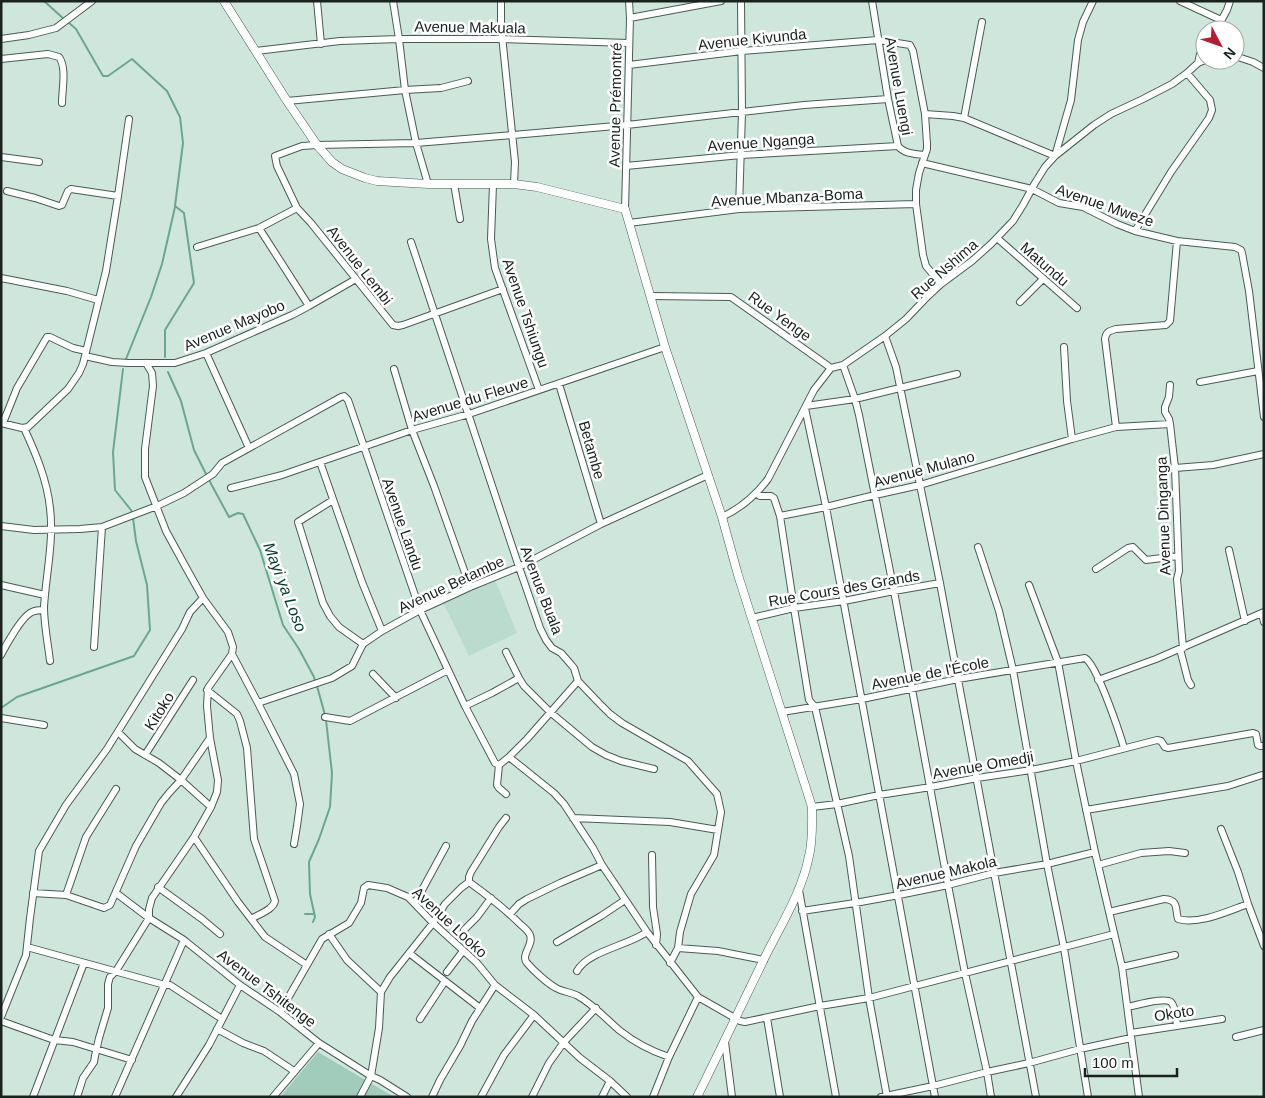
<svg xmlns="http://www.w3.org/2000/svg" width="1265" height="1098" font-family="Arial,sans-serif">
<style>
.built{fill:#bcdbcf}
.green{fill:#a1ccbb}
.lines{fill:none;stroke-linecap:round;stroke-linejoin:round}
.stream{stroke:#6ba691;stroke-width:2}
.minor-casing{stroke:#485c54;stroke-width:8}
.tertiary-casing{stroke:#485c54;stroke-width:9}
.minor{stroke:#fff;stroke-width:6}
.tertiary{stroke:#fff;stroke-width:8}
.labels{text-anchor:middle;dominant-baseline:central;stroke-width:5;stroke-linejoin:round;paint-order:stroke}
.street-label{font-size:15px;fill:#19221f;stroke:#fff}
.water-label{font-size:16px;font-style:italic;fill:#053b2d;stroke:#fff}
</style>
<rect width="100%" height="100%" fill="#cfe6dd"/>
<path class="built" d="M494 577 517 633 469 656 442 600Z"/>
<path class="green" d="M318 1052 394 1097H280Z"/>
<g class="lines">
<path class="stream" d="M44 1 65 20
M68 22 76 29 103 76H108L132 59 167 91 180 117 183 143 175 206 184 213 194 283 165 330V357
M126 359 151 297 162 264 175 207
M123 369 113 452 115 490 131 510 132 513
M168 372 181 401 194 450 207 476
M209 480 229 517 238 513 243 514 260 550 283 625 299 649 314 677 315 681
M317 686 325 715
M1 708 17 697 134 656 150 630 147 585 136 541 133 518
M305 914H313
M313 922 315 917 310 894 309 862 319 839 330 807 332 773 326 720"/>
<defs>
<path id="minor" d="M317 1 321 44
M501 1V26L515 162 514 184
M872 1 888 99 898 146C904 154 916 154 925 155
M1180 1 1221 20
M630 18 721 1
M1216 30 1227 10 1230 1
M1 39 29 35 56 28 92 1
M256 51 340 41 399 39 393 1
M1235 56 1253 62 1264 68
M1 59 48 54 59 57C67 68 62 89 62 103
M1198 63 1200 54 1205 46
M629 65 742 51 878 40 910 45 913 51 925 114 927 144V149L919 173 916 190V204L923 255 926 266 941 284
M468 81 441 88 405 90 399 39H503L629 43
M287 101 405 90 416 143 428 184
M925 114 953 116 964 118 1055 156 1071 100 1078 40 1083 22 1093 1
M964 118 982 22
M1 157 39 162
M922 163 1032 189 1059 203 1083 207 1117 224 1135 231 1177 241 1235 247 1241 250 1242 253 1249 291 1264 417
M626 166 741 155 898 146
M454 184 460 219
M493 184 491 239 495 268 539 390
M7 191 35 198 59 206 62 205 68 191 71 189 118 196
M625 209 630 18 629 1
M739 209 742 112 741 1
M629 223 739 209 916 204
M259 228 309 306
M1135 231 1171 172 1209 118 1212 110 1210 100 1187 73
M997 238 1077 308
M411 242 519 567 540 628 546 640 552 648 561 653 568 661 574 668 578 681 599 703 610 714 622 723 688 761 717 794 721 812 714 855 691 894 680 932 678 948 670 963
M197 247 259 228 297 208
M1 278 67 291 98 300
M503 289 403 325 398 326 393 325 311 223 297 208 277 166 275 156 302 146 317 145 416 143 513 135 627 125 804 105 888 99
M651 296 731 297 831 368
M1020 302 1043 279
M885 336 896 367 940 583 1036 1097
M1064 347 1067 401 1072 439
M206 353 249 448
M85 356 112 362 129 363H175L206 353 292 315 309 306 356 279
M146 363 152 373 153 386 145 449V477L166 531 184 564 203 598 228 632 233 647 232 654 258 703 294 774 300 804 297 826 294 844
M843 365 855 399 859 415 894 591 948 885 965 973 987 1072 991 1097
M394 369 412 430 434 486 470 587
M1200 382 1258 371
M559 384 601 524
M1170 385 1169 397 1165 407V412L1169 419 1170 424 1175 468 1179 571 1177 579 1183 648
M806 406 855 399 957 374
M805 408 826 507 935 1097
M1 423 22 428 28 427 68 389 79 373 83 364 106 271 118 196 129 119
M3 423 17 388 47 337H50L73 348 86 351
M1116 427 1170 424
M24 428C36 454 47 480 50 508 54 541 46 574 44 607 44 624 48 644 50 661
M320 462 362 582 382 631
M1175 468 1213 465 1264 454
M231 488 282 475 412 430 469 414 665 347
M756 493 760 496H771L774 498 780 516 794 608 809 700 815 707 849 856 869 998 887 1097
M333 500 298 522 323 603 330 616 339 627 363 644
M780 516 826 507 875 495 920 485 1072 439 1116 427 1105 339C1106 332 1109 331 1116 329L1166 325 1170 321 1177 241
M722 517C739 509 756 495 768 479L814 390 831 368 843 365 885 336 906 319 928 296 941 284 972 261 991 244 1013 221 1023 205 1035 183 1045 167 1055 156 1094 125 1111 114 1143 99 1172 84 1187 73 1198 63 1205 60
M1 526 34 530 80 529 102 527 157 506 184 493 213 474 222 463 341 397 344 396 348 400 420 610 465 706 495 763 499 765
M978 547 999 611 1013 670 1047 864 1064 948 1088 1097
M1229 550 1245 621
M1096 569 1128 548 1133 547 1146 560 1178 556
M1 585 45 595
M1029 585 1058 662 1076 761 1095 852 1122 967 1139 1097
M1262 613 1264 622
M752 618 794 608 844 601 894 591 940 583
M94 647 102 527
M1180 649 1188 680 1191 685
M506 652 519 678 524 686 550 712 592 747 606 755 621 761 654 769
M1 655C6 645 22 616 32 612 36 610 40 610 44 610
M373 674 396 698
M1098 680 1156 659 1264 612
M207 690 237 714 240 721 247 748 254 839 275 901C273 910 259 914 251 919
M258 703 332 678 352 666 363 644 382 631 420 610 470 587 519 567 601 524 708 475
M465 706 492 693 519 678
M782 712 862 699 958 679 1085 658C1097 665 1119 731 1124 748
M325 717 350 721 448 670
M1 718 44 725
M118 732 135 749 159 763 181 780 211 807
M145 755 193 680
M509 757 554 793 564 804 593 848 602 865 647 932 698 997 740 1021 745 1022 820 1006 869 998 1114 934
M499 765 509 757 527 739 578 681
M499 765 497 785 499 788 506 794
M812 807 837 804 879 795 931 787 977 778 1031 770 1076 761 1157 740 1161 741 1165 747 1168 748 1253 733 1256 734 1258 745 1260 746H1264
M1086 810 1228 786 1262 775
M573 818 670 822 718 830
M1221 829 1238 872 1248 904 1264 946
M194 837 238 902 265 937 307 965
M652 855 653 907 657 934 656 945
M1098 865 1141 853 1169 851 1185 853
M469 882C487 895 504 908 519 923 523 927 528 930 530 935 534 945 520 955 527 963 534 971 547 983 556 988 563 992 571 992 578 996 594 1005 605 1018 619 1030 634 1042 651 1051 669 1057
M469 882V877L471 872 499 827 506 818
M158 887 202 919 220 934
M799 890 836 1097
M33 893 66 895 104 908 110 905 136 846 161 803 169 793 181 780 210 738
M116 893 149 918 184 940 240 985 280 1012 319 1043 371 1076 380 1080 407 1097
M66 895 86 837 116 789
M415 903 446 846
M802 911 855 903 899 895 948 885 994 873 1047 864 1095 852
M1109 912 1164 899C1179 900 1175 908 1178 919 1199 925 1228 911 1248 904
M510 914 519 904 527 899 560 883 602 865
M464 930 477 917 491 898
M329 934 347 960 381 992
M557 942 601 916 625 900
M27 947 165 985H170L222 1019
M678 948 718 951 764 960
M409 953 480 1008
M1122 967 1175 955
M577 971C588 951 627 946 647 932
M447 972 463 951
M1128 1007C1136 1005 1165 997 1171 1002 1176 1007 1176 1019 1177 1026
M280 1012 322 939 349 923 361 903 364 888 368 885 387 888 408 897 433 923 477 963 495 985 534 1015 580 1058 610 1081 627 1097
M1 1017 26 955 30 918 39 851 66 805 107 749 182 629 190 612 203 598
M767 1018 780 1097
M420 1019 445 981
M1 1021 54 1040 73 1042 132 1060
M217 1029 243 1043 264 1051 294 1071
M1131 1033 1222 1019
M1236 1037 1264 1030
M725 1042 732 1097
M33 1097 84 963
M77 1097 83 1078 94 1062 95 1056 99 1038 108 1008V984L110 977 116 971 149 918V909L152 898 194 837 211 807 217 792 218 780 210 738 207 706 208 688 232 654
M115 1097 184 940
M176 1097 209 1045 240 985
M273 1097 319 1043
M360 1097 371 1076 379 1028 381 992 390 977 433 923 445 904 461 888 469 882
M432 1097 440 1080 460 1046 472 1021 495 985
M481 1097 504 1055 534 1015
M532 1097 549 1063 564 1042 596 1008
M602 1097 610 1081
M653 1097 669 1057 698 997
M881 1097 933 1086 987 1072 1029 1063 1080 1049 1131 1038"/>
<path id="tertiary" d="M224 1 287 101 317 145 332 162 342 169 365 178 377 181 428 184H514L537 187 625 209 665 347 722 517 738 575 812 807C812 824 813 840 809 856 802 892 781 925 765 957 742 1004 720 1051 697 1097"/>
</defs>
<use href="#minor" class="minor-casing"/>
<use href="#tertiary" class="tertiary-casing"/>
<use href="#minor" class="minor"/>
<use href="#tertiary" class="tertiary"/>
</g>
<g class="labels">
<g class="street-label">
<text transform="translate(470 27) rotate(1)">Avenue Makuala</text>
<text transform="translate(752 39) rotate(-6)">Avenue Kivunda</text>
<text transform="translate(899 86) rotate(80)">Avenue Luengi</text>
<text transform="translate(615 105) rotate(-89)">Avenue Prémontré</text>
<text transform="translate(761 142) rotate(-4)">Avenue Nganga</text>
<text transform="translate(787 197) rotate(-3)">Avenue Mbanza-Boma</text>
<text transform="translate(1105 205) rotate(19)">Avenue Mweze</text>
<text transform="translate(1045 264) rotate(41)">Matundu</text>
<text transform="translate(360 265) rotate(52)">Avenue Lembi</text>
<text transform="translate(944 269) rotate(-41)">Rue Nshima</text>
<text transform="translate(526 313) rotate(71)">Avenue Tshiungu</text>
<text transform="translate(780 316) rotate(36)">Rue Yenge</text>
<text transform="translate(234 325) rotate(-23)">Avenue Mayobo</text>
<text transform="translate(470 399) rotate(-17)">Avenue du Fleuve</text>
<text transform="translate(592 450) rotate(74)">Betambe</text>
<text transform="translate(924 469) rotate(-15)">Avenue Mulano</text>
<text transform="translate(1163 516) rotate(-92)">Avenue Dinganga</text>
<text transform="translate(403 524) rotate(71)">Avenue Landu</text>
<text transform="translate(451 584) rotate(-25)">Avenue Betambe</text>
<text transform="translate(844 588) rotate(-10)">Rue Cours des Grands</text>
<text transform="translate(542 590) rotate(69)">Avenue Buala</text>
<text transform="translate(930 673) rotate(-11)">Avenue de l'École</text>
<text transform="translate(159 711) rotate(-58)">Kitoko</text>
<text transform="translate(983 765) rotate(-10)">Avenue Omedji</text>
<text transform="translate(946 872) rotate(-13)">Avenue Makola</text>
<text transform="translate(450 922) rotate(43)">Avenue Looko</text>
<text transform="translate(267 988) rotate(37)">Avenue Tshitenge</text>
<text transform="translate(1174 1013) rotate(-9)">Okoto</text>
</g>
<g class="water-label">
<text transform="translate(285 587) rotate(69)">Mayi ya Loso</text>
</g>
</g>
<rect width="1265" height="1098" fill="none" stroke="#19221f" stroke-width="5"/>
<g transform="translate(1220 45) rotate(131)"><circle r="24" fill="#ffffff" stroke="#a3a7a5"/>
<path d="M0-4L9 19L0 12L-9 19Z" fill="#b11e35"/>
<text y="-8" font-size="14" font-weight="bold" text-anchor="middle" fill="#19221f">N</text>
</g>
<path d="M1085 1068v8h92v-8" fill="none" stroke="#19221f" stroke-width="2.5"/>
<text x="1092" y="1068" font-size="15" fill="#19221f" stroke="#ffffff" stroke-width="4" paint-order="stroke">100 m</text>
</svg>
